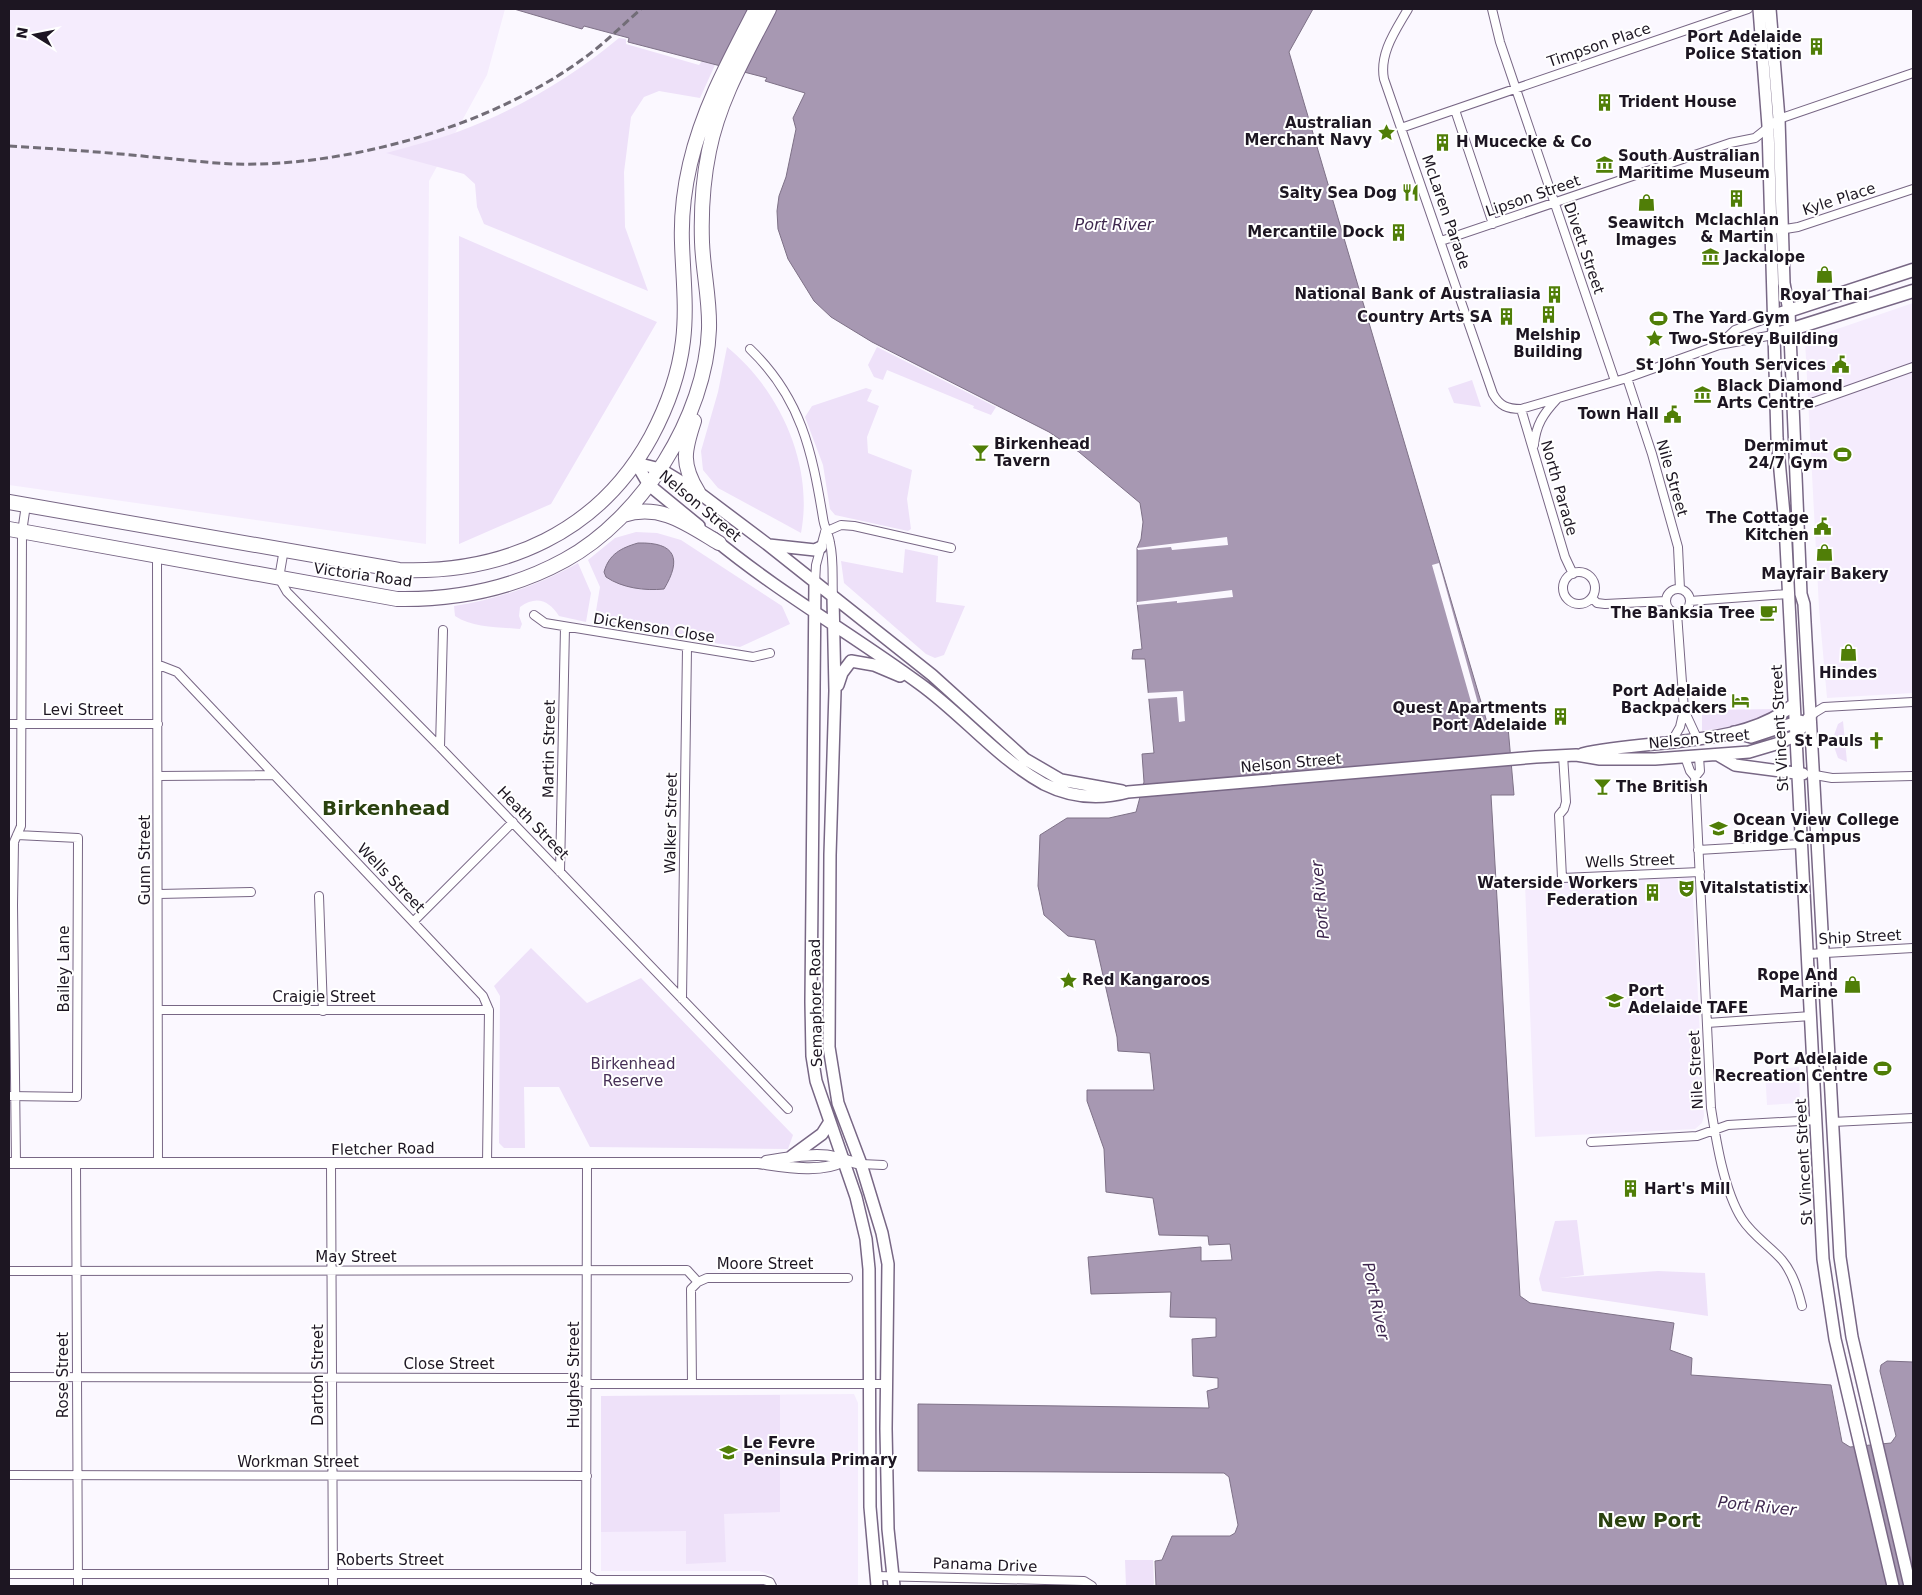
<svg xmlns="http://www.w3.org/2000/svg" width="1922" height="1595" font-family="'DejaVu Sans',sans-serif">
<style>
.built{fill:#f5ecfd}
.green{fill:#eee1f9}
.water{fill:#a798b2;stroke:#7e7187}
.pier{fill:#fbf8ff}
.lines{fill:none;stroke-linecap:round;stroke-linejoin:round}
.minor-casing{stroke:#786785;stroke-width:10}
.tertiary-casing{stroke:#786785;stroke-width:12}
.secondary-casing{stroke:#786785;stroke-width:14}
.primary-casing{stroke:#786785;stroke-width:15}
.trunk-casing{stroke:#786785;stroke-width:16}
.minor{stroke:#fff;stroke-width:8}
.tertiary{stroke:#fff;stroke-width:10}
.secondary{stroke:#fff;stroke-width:11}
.primary{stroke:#fff;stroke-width:12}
.trunk{stroke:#fff;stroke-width:14}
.rail{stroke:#726d77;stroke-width:3;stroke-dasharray:8 4;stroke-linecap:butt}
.labels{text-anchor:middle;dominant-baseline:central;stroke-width:4;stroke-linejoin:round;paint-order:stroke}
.poi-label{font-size:15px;font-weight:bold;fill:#1d1622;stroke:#fff;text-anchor:end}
.street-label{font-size:15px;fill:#1d1622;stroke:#fff}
.park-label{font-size:15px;fill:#462f56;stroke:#fff}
.water-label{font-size:16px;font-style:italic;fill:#3e274e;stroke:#fff}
.district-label{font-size:20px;font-weight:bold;fill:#2b4210;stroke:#fff}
</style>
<rect width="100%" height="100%" fill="#fbf8ff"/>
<path class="built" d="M9 9H505L487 75 429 181 426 544 9 485Z
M1913 303V693L1827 698 1819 608 1805 340Z
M1692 877 1704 1116 1702 1123 1695 1129 1535 1137 1525 884Z
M1799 1067 1800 1103 1767 1105 1765 1070Z
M854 1394 858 1403V1586H779L772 1575 759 1571H601V1396Z"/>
<path class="green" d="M619 38 626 39V44L699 65 702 61 715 65 700 98 659 91 644 97 631 117 624 172 625 227 648 291 484 224 477 207 475 184 464 174 386 153C411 146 436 140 460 131 518 109 571 78 619 38Z
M459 236 657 322 551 504 459 544Z
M727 347C780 390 814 465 801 533L718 488 703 470 701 451 718 392Z
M877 347 996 407 991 415 973 408 974 406 887 370 883 380 874 377 868 365Z
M1472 380 1481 407 1454 403 1448 388Z
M866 388 872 390 867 401 879 406 867 437 868 453 912 470 907 499 911 529 908 531 835 515 830 509 823 465 805 417 812 406Z
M636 532 657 533 681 540 782 606 790 624 740 647 599 625 595 617 600 587 588 560 615 538Z
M905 549 938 556 936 602 965 606 944 655 935 658 926 654 844 583 841 561 903 573Z
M578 563 591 593 586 622 559 616C549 601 537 595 520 607L519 616 522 624 520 629C499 627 473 628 455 616L454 606C498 599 539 585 578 563Z
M1781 709 1752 723 1702 731V710Z
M1843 721 1847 762 1838 758 1832 741 1838 724Z
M531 948 587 1003 641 978 793 1135 788 1149 590 1147 559 1087H524L525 1148H504L499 1143 500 996 494 986Z
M1577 1220 1584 1275 1559 1278 1658 1271 1705 1273 1708 1316 1542 1291 1539 1279 1555 1221Z
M780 1395V1512L724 1514 726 1562 686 1564V1531L601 1532V1396Z
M1125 1560H1153L1154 1584 1152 1586H1126Z"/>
<path class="water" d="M514 9H1313L1289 52 1489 729 1508 727 1514 795H1491L1520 1296 1530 1303 1674 1323 1670 1350 1692 1358 1691 1375 1831 1385 1842 1442 1850 1447 1891 1443 1896 1436 1880 1371 1881 1365 1887 1361 1913 1362V1586H1156L1155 1561 1162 1560 1172 1536H1230L1235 1533 1238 1525 1229 1477 1224 1473 918 1471V1404L1209 1408 1207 1391 1218 1388V1378L1193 1376 1192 1339 1216 1337V1318L1170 1317 1171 1292 1091 1294 1088 1257 1201 1247V1261L1232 1260 1230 1244 1209 1245 1208 1236 1159 1235 1153 1198 1106 1192 1104 1149 1087 1101V1090H1154L1150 1053 1118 1051 1117 1037 1095 940 1068 936 1044 915 1038 886 1040 835 1067 818H1109L1136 812 1144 782 1142 754 1154 753 1145 659H1132L1133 650 1142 649 1137 602V548L1141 539 1143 522 1140 503 1079 452 1049 432 872 342 831 317 814 301 788 259 778 229 777 211 779 196 786 177 796 129 793 118 805 93 765 81 767 78 628 42 629 38 584 26 582 29Z
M638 543C676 542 682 559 664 589 645 591 622 588 606 577L604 572C609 554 621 548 638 543Z"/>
<path class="pier" d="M1227 537 1228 545 1172 550 1171 547 1138 550 1137 548Z
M1439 563 1479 707 1473 709 1432 565Z
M1232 590 1233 597 1177 603V601L1137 605V602Z
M1183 691 1185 721 1179 722 1177 697 1146 699V693Z"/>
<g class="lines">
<defs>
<path id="minor" d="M1408 9C1396 30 1379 53 1384 79L1493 394C1500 406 1507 409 1521 409L1627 378 1719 345 1773 335
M1492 9 1500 42 1615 381
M1455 110 1493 224
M1401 128 1748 9
M1779 230 1798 227 1913 189
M1441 241 1730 143 1755 138 1779 119 1913 73
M1719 345 1735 330 1773 316
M750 349C801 398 812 451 823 518 824 527 829 535 830 543 834 560 832 580 833 597
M1627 378 1652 454 1678 547 1680 589
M1794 406 1814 402 1913 367
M1521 409 1565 557 1573 574
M1534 445C1536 425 1543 414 1557 399
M825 532 841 525 854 526 951 548
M284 549 279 578 287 592 440 747 788 1109
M157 556 158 1164
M1563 588a16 16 0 1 1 32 0a16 16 0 1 1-32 0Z
M815 583 816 565 825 532
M1666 601a12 12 0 1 1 24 0a12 12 0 1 1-24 0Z
M1592 598 1597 603 1605 604 1666 601
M1690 601 1788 594
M534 615 545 623 753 657 770 653
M159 665 177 672 483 996 489 1010 487 1163
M1684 710 1697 738
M1811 715 1824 707 1913 702
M9 724H158
M1672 741 1680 727 1684 710 1677 613
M440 747 443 630
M1563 755 1566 802 1564 809 1559 815 1562 878 1700 872
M1685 757 1690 771 1695 777 1711 1108C1716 1140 1724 1191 1742 1219 1753 1236 1770 1246 1782 1260 1793 1273 1798 1290 1802 1306
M1815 775 1832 778 1913 776
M158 776 273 775
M1695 777 1700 771 1699 757
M1698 850 1801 844
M560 872 565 627
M159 894 251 892
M319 896 323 1011
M414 921 513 822
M1808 954 1913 948
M682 999 687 648
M159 1010H489
M1707 1023 1811 1016
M9 1096 77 1097 78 838 17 835
M1833 1122 1913 1118
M1591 1142 1697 1136 1728 1125 1817 1120
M16 1163 13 905 14 842 21 826 22 532 26 505
M76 1164 78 1586
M331 1164 333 1586
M861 1164 883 1165
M9 1271 687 1270 698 1282
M9 1377 576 1378 587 1384H887
M692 1384 691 1289 698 1282 707 1278H848
M9 1475 587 1476
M9 1574H586L595 1580H764L770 1582 772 1586
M876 1576 1084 1581 1092 1586
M586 1586 587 1163"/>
<path id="tertiary" d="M766 1161C782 1158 819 1152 834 1157 844 1159 851 1162 861 1164
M9 1163H758C781 1166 822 1174 843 1161"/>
<path id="secondary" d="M1759 9 1768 126 1777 438 1785 525 1823 1259 1835 1339 1893 1586
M1770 9 1779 119 1784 283 1789 311 1801 594 1804 604 1840 1257 1852 1337 1910 1586
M636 463 649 485 699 526
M636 463 660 469 698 492 767 544 932 675 1025 759 1061 780 1122 791
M713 538C778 592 852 634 920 684 963 715 997 758 1044 784 1072 798 1099 800 1128 792L1536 757 1576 755 1600 759H1655L1749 752 1776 744 1795 736 1811 715
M769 545 815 550 821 547
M815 583 811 1002 812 1056 816 1081 856 1197 866 1239 869 1269 870 1507 877 1586
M833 597 835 691 830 855 829 1047 838 1103 861 1164 882 1233 888 1264 886 1429 888 1529 894 1586
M838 685 842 673 851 661 874 665 900 676
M1734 732 1751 737 1800 721
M1582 754C1647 738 1742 749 1794 704
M1718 755 1735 765 1803 774
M792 1156 822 1134 829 1123"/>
<path id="primary" d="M1773 316 1913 270
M1773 335 1913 291"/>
<path id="trunk" d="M694 421C684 451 681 464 698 492
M9 502 399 570C505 574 599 532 651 437 667 407 679 375 683 341 687 308 683 276 682 243 681 217 684 190 690 164 703 108 730 59 756 9
M623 515C661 503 687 524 719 543
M9 529 397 599C455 600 514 588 565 560 642 518 706 416 709 329 710 300 703 271 702 242 701 212 703 180 709 151 719 100 746 54 769 9"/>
</defs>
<use href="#minor" class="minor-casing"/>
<use href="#tertiary" class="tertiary-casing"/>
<use href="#secondary" class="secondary-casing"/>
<use href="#primary" class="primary-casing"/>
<use href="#trunk" class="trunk-casing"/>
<use href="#minor" class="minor"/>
<use href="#tertiary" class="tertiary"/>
<use href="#secondary" class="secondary"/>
<use href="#primary" class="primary"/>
<use href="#trunk" class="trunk"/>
<path class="rail" d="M9 146C57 149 104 152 152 157 179 159 207 163 235 164 353 167 503 123 596 49 612 36 626 22 641 9"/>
</g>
<defs>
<symbol id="building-bare" viewBox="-9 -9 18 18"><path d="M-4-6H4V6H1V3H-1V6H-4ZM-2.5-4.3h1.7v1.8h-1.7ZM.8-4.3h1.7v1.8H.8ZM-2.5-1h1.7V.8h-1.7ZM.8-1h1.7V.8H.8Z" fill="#507e07" stroke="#fff" stroke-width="2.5" paint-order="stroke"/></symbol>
<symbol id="sight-bare" viewBox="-9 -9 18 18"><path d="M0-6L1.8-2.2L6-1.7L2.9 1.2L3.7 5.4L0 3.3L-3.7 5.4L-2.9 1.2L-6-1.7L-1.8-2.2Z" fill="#507e07" stroke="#fff" stroke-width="2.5" paint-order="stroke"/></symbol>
<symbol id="museum-bare" viewBox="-9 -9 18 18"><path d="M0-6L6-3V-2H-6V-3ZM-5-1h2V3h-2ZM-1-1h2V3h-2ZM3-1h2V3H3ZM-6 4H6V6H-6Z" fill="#507e07" stroke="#fff" stroke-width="2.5" paint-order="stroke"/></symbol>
<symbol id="restaurant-bare" viewBox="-9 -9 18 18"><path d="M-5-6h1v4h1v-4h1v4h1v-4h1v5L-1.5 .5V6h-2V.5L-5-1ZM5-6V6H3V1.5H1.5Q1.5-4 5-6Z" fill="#507e07" stroke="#fff" stroke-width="2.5" paint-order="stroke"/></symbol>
<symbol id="shop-bare" viewBox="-9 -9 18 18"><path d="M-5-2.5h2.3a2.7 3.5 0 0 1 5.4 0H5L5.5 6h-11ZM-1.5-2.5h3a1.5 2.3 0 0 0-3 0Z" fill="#507e07" stroke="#fff" stroke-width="2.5" paint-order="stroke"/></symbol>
<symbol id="stadium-bare" viewBox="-9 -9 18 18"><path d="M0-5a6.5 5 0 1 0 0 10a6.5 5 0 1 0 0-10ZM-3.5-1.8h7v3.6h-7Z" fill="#507e07" stroke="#fff" stroke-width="2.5" paint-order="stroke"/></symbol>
<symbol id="civic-bare" viewBox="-9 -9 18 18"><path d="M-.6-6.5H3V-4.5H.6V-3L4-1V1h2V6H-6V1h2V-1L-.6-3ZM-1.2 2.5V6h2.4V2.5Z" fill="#507e07" stroke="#fff" stroke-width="2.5" paint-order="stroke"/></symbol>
<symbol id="bar-bare" viewBox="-9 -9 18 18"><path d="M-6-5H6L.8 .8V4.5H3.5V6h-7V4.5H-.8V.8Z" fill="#507e07" stroke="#fff" stroke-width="2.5" paint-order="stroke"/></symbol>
<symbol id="cafe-bare" viewBox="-9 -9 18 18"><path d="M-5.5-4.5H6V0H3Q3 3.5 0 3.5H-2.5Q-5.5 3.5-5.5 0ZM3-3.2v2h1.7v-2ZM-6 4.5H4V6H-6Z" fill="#507e07" stroke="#fff" stroke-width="2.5" paint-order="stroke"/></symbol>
<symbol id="hotel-bare" viewBox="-9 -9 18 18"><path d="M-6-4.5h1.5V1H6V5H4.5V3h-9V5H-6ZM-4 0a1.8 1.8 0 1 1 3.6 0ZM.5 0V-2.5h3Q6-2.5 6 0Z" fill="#507e07" stroke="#fff" stroke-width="2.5" paint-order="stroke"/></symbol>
<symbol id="church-bare" viewBox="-9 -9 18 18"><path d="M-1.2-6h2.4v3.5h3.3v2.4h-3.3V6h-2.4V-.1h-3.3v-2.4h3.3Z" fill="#507e07" stroke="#fff" stroke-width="2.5" paint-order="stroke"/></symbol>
<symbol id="school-bare" viewBox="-9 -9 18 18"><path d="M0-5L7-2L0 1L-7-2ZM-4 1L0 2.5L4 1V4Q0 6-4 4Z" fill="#507e07" stroke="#fff" stroke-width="2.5" paint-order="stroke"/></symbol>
<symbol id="theatre-bare" viewBox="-9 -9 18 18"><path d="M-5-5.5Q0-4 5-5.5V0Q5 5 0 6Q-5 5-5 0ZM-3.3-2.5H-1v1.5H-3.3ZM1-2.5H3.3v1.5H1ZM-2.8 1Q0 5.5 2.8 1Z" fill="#507e07" stroke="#fff" stroke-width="2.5" paint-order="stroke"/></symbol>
<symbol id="university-bare" viewBox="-9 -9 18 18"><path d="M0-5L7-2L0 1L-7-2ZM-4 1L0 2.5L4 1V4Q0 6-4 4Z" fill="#507e07" stroke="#fff" stroke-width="2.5" paint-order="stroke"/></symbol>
</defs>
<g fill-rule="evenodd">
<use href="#building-bare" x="1804" y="34" width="25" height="25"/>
<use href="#building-bare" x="1592" y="90" width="25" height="25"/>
<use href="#sight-bare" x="1374" y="120" width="25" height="25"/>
<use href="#building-bare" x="1430" y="130" width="25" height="25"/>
<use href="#museum-bare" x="1592" y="152" width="25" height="25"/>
<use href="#restaurant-bare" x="1398" y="180" width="25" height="25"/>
<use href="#building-bare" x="1724" y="186" width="25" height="25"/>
<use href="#shop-bare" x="1634" y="190" width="25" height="25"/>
<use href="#building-bare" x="1386" y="220" width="25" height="25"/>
<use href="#museum-bare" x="1698" y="244" width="25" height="25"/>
<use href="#shop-bare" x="1812" y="262" width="25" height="25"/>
<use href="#building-bare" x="1542" y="282" width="25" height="25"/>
<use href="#building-bare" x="1536" y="302" width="25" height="25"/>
<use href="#building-bare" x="1494" y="304" width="25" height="25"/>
<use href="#stadium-bare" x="1646" y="306" width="25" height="25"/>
<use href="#sight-bare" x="1642" y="326" width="25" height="25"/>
<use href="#civic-bare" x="1828" y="352" width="25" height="25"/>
<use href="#museum-bare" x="1690" y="382" width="25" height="25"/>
<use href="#civic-bare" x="1660" y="402" width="25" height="25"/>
<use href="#bar-bare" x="968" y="440" width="25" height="25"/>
<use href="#stadium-bare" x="1830" y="442" width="25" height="25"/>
<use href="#civic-bare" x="1810" y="514" width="25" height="25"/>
<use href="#shop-bare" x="1812" y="540" width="25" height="25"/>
<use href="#cafe-bare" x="1756" y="600" width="25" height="25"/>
<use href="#shop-bare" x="1836" y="640" width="25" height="25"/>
<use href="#hotel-bare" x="1728" y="688" width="25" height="25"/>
<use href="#building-bare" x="1548" y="704" width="25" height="25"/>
<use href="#church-bare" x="1864" y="728" width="25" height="25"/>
<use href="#bar-bare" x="1590" y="774" width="25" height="25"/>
<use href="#school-bare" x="1706" y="816" width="25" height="25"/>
<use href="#theatre-bare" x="1674" y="876" width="25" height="25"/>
<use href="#building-bare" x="1640" y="880" width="25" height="25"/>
<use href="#sight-bare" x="1056" y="968" width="25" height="25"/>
<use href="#shop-bare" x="1840" y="972" width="25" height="25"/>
<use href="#university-bare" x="1602" y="988" width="25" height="25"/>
<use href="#stadium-bare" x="1870" y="1056" width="25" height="25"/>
<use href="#building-bare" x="1618" y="1176" width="25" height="25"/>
<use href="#school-bare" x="716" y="1440" width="25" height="25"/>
</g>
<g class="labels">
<g class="poi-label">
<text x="1802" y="37">Port Adelaide<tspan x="1802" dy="17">Police Station</tspan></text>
<text x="1619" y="102" text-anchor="start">Trident House</text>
<text x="1372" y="123">Australian<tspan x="1372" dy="17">Merchant Navy</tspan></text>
<text x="1456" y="142" text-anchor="start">H Mucecke &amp; Co</text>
<text x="1618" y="156" text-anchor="start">South Australian<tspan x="1618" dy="17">Maritime Museum</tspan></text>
<text x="1397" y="193">Salty Sea Dog</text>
<text x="1737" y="220" text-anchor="middle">Mclachlan<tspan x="1737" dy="17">&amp; Martin</tspan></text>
<text x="1646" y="223" text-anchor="middle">Seawitch<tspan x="1646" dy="17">Images</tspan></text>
<text x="1384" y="232">Mercantile Dock</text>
<text x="1724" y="257" text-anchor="start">Jackalope</text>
<text x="1541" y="294">National Bank of Australiasia</text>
<text x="1824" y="295" text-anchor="middle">Royal Thai</text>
<text x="1492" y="317">Country Arts SA</text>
<text x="1673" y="318" text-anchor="start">The Yard Gym</text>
<text x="1548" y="335" text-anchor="middle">Melship<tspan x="1548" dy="17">Building</tspan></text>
<text x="1669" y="339" text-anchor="start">Two-Storey Building</text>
<text x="1826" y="365">St John Youth Services</text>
<text x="1717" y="386" text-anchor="start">Black Diamond<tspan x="1717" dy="17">Arts Centre</tspan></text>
<text x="1659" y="414">Town Hall</text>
<text x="994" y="444" text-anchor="start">Birkenhead<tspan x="994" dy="17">Tavern</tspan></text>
<text x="1828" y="446">Dermimut<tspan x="1828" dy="17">24/7 Gym</tspan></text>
<text x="1809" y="518">The Cottage<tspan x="1809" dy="17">Kitchen</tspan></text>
<text x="1825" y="574" text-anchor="middle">Mayfair Bakery</text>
<text x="1755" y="613">The Banksia Tree</text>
<text x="1848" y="673" text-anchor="middle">Hindes</text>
<text x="1727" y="691">Port Adelaide<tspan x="1727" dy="17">Backpackers</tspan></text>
<text x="1547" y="708">Quest Apartments<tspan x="1547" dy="17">Port Adelaide</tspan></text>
<text x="1863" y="741">St Pauls</text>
<text x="1616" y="787" text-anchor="start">The British</text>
<text x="1733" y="820" text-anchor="start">Ocean View College<tspan x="1733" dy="17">Bridge Campus</tspan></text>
<text x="1638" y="883">Waterside Workers<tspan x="1638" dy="17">Federation</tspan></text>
<text x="1700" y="888" text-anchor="start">Vitalstatistix</text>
<text x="1838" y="975">Rope And<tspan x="1838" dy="17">Marine</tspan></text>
<text x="1082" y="980" text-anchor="start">Red Kangaroos</text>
<text x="1628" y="991" text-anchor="start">Port<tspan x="1628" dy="17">Adelaide TAFE</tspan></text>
<text x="1868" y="1059">Port Adelaide<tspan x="1868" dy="17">Recreation Centre</tspan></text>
<text x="1644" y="1189" text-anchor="start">Hart's Mill</text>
<text x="743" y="1443" text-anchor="start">Le Fevre<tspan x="743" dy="17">Peninsula Primary</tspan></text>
</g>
<g class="street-label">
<text transform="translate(1599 45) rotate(-19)">Timpson Place</text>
<text transform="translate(1533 196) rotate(-19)">Lipson Street</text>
<text transform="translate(1839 199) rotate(-18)">Kyle Place</text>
<text transform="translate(1446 212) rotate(71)">McLaren Parade</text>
<text transform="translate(1584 248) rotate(71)">Divett Street</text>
<text transform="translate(1672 478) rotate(74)">Nile Street</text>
<text transform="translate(1559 488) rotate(74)">North Parade</text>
<text transform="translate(700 506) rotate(40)">Nelson Street</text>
<text transform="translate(363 575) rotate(8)">Victoria Road</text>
<text transform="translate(654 628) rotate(9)">Dickenson Close</text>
<text x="83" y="710">Levi Street</text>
<text transform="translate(1780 728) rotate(-93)">St Vincent Street</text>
<text transform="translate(1699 739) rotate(-5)">Nelson Street</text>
<text transform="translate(549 749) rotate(-89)">Martin Street</text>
<text transform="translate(1291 763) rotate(-5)">Nelson Street</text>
<text transform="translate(533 823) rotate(46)">Heath Street</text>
<text transform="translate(671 823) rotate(-89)">Walker Street</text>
<text transform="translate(145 860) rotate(-90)">Gunn Street</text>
<text transform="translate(1630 861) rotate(-2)">Wells Street</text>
<text transform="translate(391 878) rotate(46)">Wells Street</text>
<text transform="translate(1860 937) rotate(-3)">Ship Street</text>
<text transform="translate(64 969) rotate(-90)">Bailey Lane</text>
<text x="324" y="997">Craigie Street</text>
<text transform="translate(816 1003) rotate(-91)">Semaphore Road</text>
<text transform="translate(1696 1070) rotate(-93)">Nile Street</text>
<text transform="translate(383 1149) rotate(-1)">Fletcher Road</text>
<text transform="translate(1804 1162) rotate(-93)">St Vincent Street</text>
<text x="356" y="1257">May Street</text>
<text x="765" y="1264">Moore Street</text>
<text x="449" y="1364">Close Street</text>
<text transform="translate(63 1375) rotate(-90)">Rose Street</text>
<text transform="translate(318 1375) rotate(-90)">Darton Street</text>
<text transform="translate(574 1375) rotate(-90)">Hughes Street</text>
<text x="298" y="1462">Workman Street</text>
<text x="390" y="1560">Roberts Street</text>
<text transform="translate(985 1565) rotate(2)">Panama Drive</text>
</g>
<g class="park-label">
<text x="633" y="1064">Birkenhead<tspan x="633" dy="17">Reserve</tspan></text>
</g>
<g class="water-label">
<text x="1114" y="224">Port River</text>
<text transform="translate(1320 900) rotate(-95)">Port River</text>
<text transform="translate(1376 1301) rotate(78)">Port River</text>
<text transform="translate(1757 1506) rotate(6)">Port River</text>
</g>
<g class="district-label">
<text x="386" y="808">Birkenhead</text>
<text x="1649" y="1520">New Port</text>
</g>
</g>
<rect width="1922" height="1595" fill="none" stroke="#1d1622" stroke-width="20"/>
<g transform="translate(35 35) rotate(280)" stroke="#ffffff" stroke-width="4" paint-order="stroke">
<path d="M0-4L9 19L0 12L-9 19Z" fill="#1d1622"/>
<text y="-8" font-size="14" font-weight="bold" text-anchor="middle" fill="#1d1622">N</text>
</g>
</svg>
